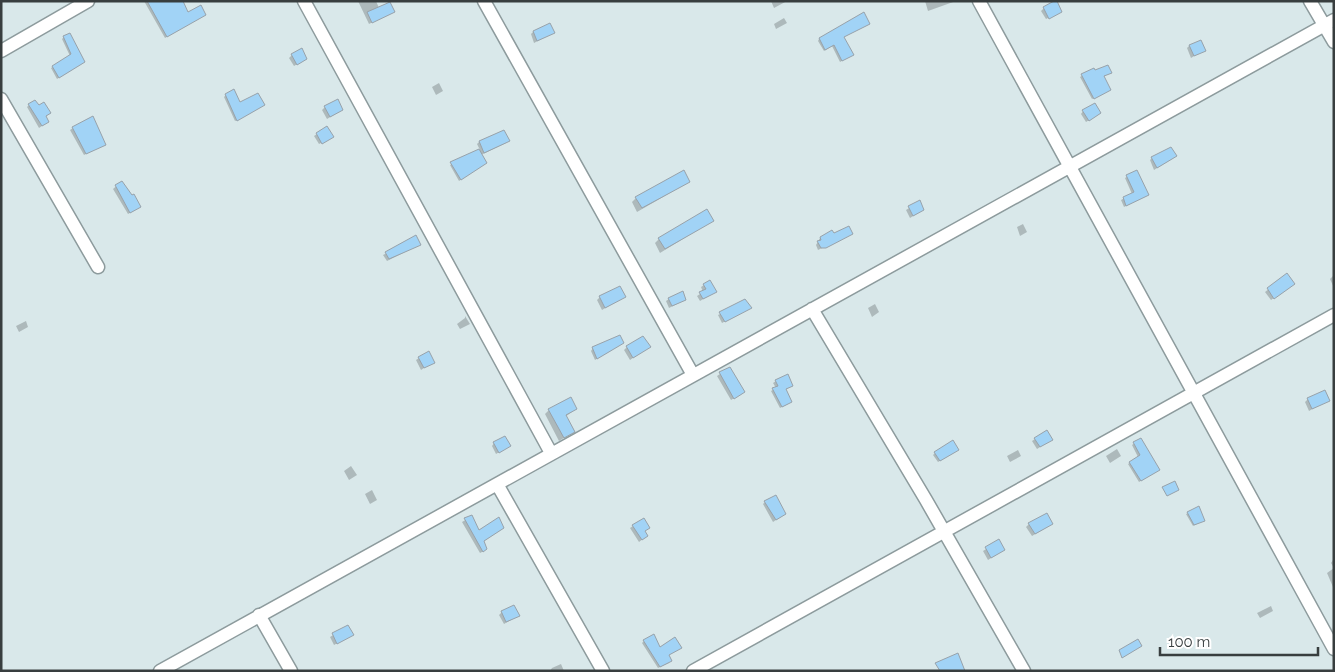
<svg xmlns="http://www.w3.org/2000/svg" width="1335" height="672" font-family="Raleway,sans-serif">
<style>
.shadow{fill:#0003}
.building{fill:#a1d3f6;stroke:#98a2aa}
.lines{fill:none;stroke-linecap:round;stroke-linejoin:round}
.street-casing{stroke:#8d9b9d;stroke-width:15}
.street{stroke:#fff;stroke-width:12}
</style>
<rect width="100%" height="100%" fill="#d9e8ea"/>
<path class="shadow" d="M144 1H158L187 13 204 15 165 38Z
M358 1H376L379 8 393 12 369 24Z
M771 1H787L774 8Z
M925 1H956L928 11Z
M1044 8 1060 12 1046 19 1041 11Z
M863 13 843 37 851 56 840 62 832 46 824 51 818 41 819 39Z
M784 18 787 23 776 29 774 24Z
M533 32 553 33 534 43 531 34Z
M64 37 81 64 57 79 51 68 70 56 62 39Z
M1189 46 1204 50 1191 58 1187 48Z
M292 55 306 59 294 66 289 58Z
M1093 69 1094 71 1110 73 1103 77 1108 91 1092 99 1080 77Z
M439 83 443 91 436 95 432 87Z
M226 95 240 104 261 107 235 121 224 97Z
M29 105 50 113 45 117V124L39 128 27 107Z
M325 107 342 110 327 119 322 110Z
M1083 111 1097 115 1086 122 1081 114Z
M73 128 102 146 84 155 70 130Z
M503 131 506 143 481 155 483 165 459 181 450 165 480 150 477 144 479 142Z
M317 134 331 138 319 144 314 136Z
M1176 156 1154 170 1150 160 1152 158Z
M1136 171 1148 195 1124 207 1121 200 1132 194 1125 178Z
M121 182 137 209 128 214 113 189Z
M689 182 637 212 632 202 636 198Z
M919 202 923 210 910 218 906 210Z
M712 221 660 253 655 243 659 239Z
M1023 224 1027 232 1020 236 1017 227Z
M834 235H849L818 250 816 245 820 238Z
M419 245 387 261 383 255 391 251Z
M1287 275 1291 286 1271 300 1265 292Z
M1334 275V288L1330 279Z
M710 281 715 292 700 301 697 296 703 292 701 287Z
M600 297H624L602 310 597 300Z
M669 299 685 300 669 308 666 301Z
M875 304 879 312 872 317 868 308Z
M750 308 722 323 718 315 720 314Z
M465 316 470 324 460 329 457 324 465 318Z
M26 321 28 327 19 332 16 326Z
M623 343 595 360 591 351 593 348Z
M627 347H649L630 360 624 350Z
M419 358 433 362 421 370 416 360Z
M729 368 741 394 731 400 717 376Z
M776 381 792 386 785 390 788 404 780 408 771 391 776 388 773 383Z
M1308 399 1328 400 1309 411 1305 402Z
M576 409 565 417 573 432 559 441 545 414 549 410Z
M1035 439 1048 442 1037 449 1032 441Z
M1140 439 1156 472 1139 482 1128 464 1138 457 1132 445Z
M494 443 506 448 496 454 492 446Z
M1117 449 1121 456 1110 463 1106 456Z
M1018 450 1021 456 1010 462 1007 456Z
M955 452 938 462 933 455 935 453Z
M351 466 357 475 349 480 344 471Z
M372 490 377 500 370 504 365 494Z
M765 502 782 516 773 522 763 504Z
M1199 508 1203 521 1193 526 1186 514Z
M472 516 478 531 503 528 483 542 484 551 480 553 462 522Z
M1029 524 1049 526 1032 536 1026 527Z
M633 526 647 536 639 542 630 528Z
M999 541 1004 550 988 560 983 551Z
M1333 560H1334V587H1333L1327 573 1334 568 1331 563Z
M1271 606 1273 611 1260 618 1257 613Z
M502 612 518 616 504 624 499 615Z
M348 626 352 635 334 645 330 637Z
M644 641 659 648 669 663 658 668 642 643Z
M561 664 564 671H550L552 668Z"/>
<path class="building" d="M147 1H183L188 12 201 5 206 15 167 37Z
M1054 1H1057L1062 12 1049 19 1043 7Z
M390 2 395 12 372 23 367 12Z
M864 12 870 24 844 37 854 55 842 61 834 45 825 50 819 38Z
M550 23 555 33 537 41 533 31Z
M70 33 85 62 59 78 52 66 71 54 63 36Z
M1201 40 1206 51 1194 56 1189 45Z
M302 48 307 59 297 65 291 54Z
M1108 65 1112 73 1104 76 1111 90 1094 99 1081 74 1094 68 1095 70Z
M234 89 240 102 258 93 265 105 237 121 225 94Z
M338 99 343 110 330 117 324 106Z
M35 100 39 105 44 102 51 113 46 116 49 122 42 126 28 104Z
M1095 103 1101 113 1089 121 1082 110Z
M93 116 106 145 86 154 72 127Z
M327 126 334 137 322 144 316 133Z
M504 130 510 141 484 153 479 141Z
M1171 147 1177 156 1157 168 1151 157Z
M479 149 487 163 461 180 450 162Z
M684 170 690 182 642 208 635 197Z
M1137 170 1149 195 1126 206 1123 197 1134 192 1126 175Z
M122 181 132 195 134 194 141 207 130 213 115 185Z
M920 200 924 210 913 216 908 206Z
M707 209 714 221 665 249 658 238Z
M849 226 853 234 826 248H821L817 241 821 240 820 237 832 230 834 233Z
M416 235 421 245 389 259 385 252Z
M1287 273 1295 284 1274 299 1267 288Z
M710 280 717 292 703 299 699 292 706 289 703 284Z
M620 286 626 297 605 308 599 296Z
M683 291 686 300 672 306 668 298Z
M745 299 752 308 725 322 719 312Z
M620 335 624 343 597 359 592 347Z
M643 336 651 347 633 358 626 346Z
M429 351 435 363 424 368 418 357Z
M730 367 745 392 734 399 719 372Z
M788 374 793 386 786 389 792 402 782 407 772 388 778 386 775 380Z
M1325 390 1330 401 1312 409 1307 398Z
M571 397 577 409 566 415 575 432 564 438 548 409Z
M1047 430 1053 440 1040 447 1034 438Z
M505 436 511 446 499 453 493 442Z
M1141 438 1160 470 1141 481 1129 462 1140 455 1133 442Z
M953 440 959 450 940 461 934 452Z
M1175 481 1179 490 1167 496 1162 487Z
M776 495 786 514 776 520 764 501Z
M1199 506 1205 521 1194 525 1187 512Z
M1047 513 1053 524 1035 534 1028 523Z
M472 515 479 530 499 517 504 528 484 541 487 549 483 552 464 518Z
M644 518 650 528 645 531 648 536 642 540 632 525Z
M999 539 1005 550 991 558 985 547Z
M514 605 520 616 506 622 501 611Z
M348 625 354 635 337 644 332 633Z
M654 634 660 647 675 637 682 648 669 655 672 661 660 667 643 640Z
M1138 639 1142 646 1122 658 1119 650Z
M958 653 965 671H940L935 663Z"/>
<g class="lines">
<defs>
<path id="street" d="M304 1 551 453
M484 1 693 375
M979 1 1334 649
M1310 1 1334 42
M1 51 88 1
M1 99 98 267
M812 309 926 500 1024 671
M497 484 603 671
M259 615 291 671
M160 671 1334 20
M693 671 1334 315"/>
</defs>
<use href="#street" class="street-casing"/>
<use href="#street" class="street"/>
</g>
<rect width="1335" height="672" fill="none" stroke="#383e3f" stroke-width="5"/>
<path d="M1160 647v8h158v-8" fill="none" stroke="#383e3f" stroke-width="2.5"/>
<text x="1168" y="647" font-size="15" fill="#383e3f" stroke="#ffffff" stroke-width="4" paint-order="stroke">100 m</text>
</svg>
